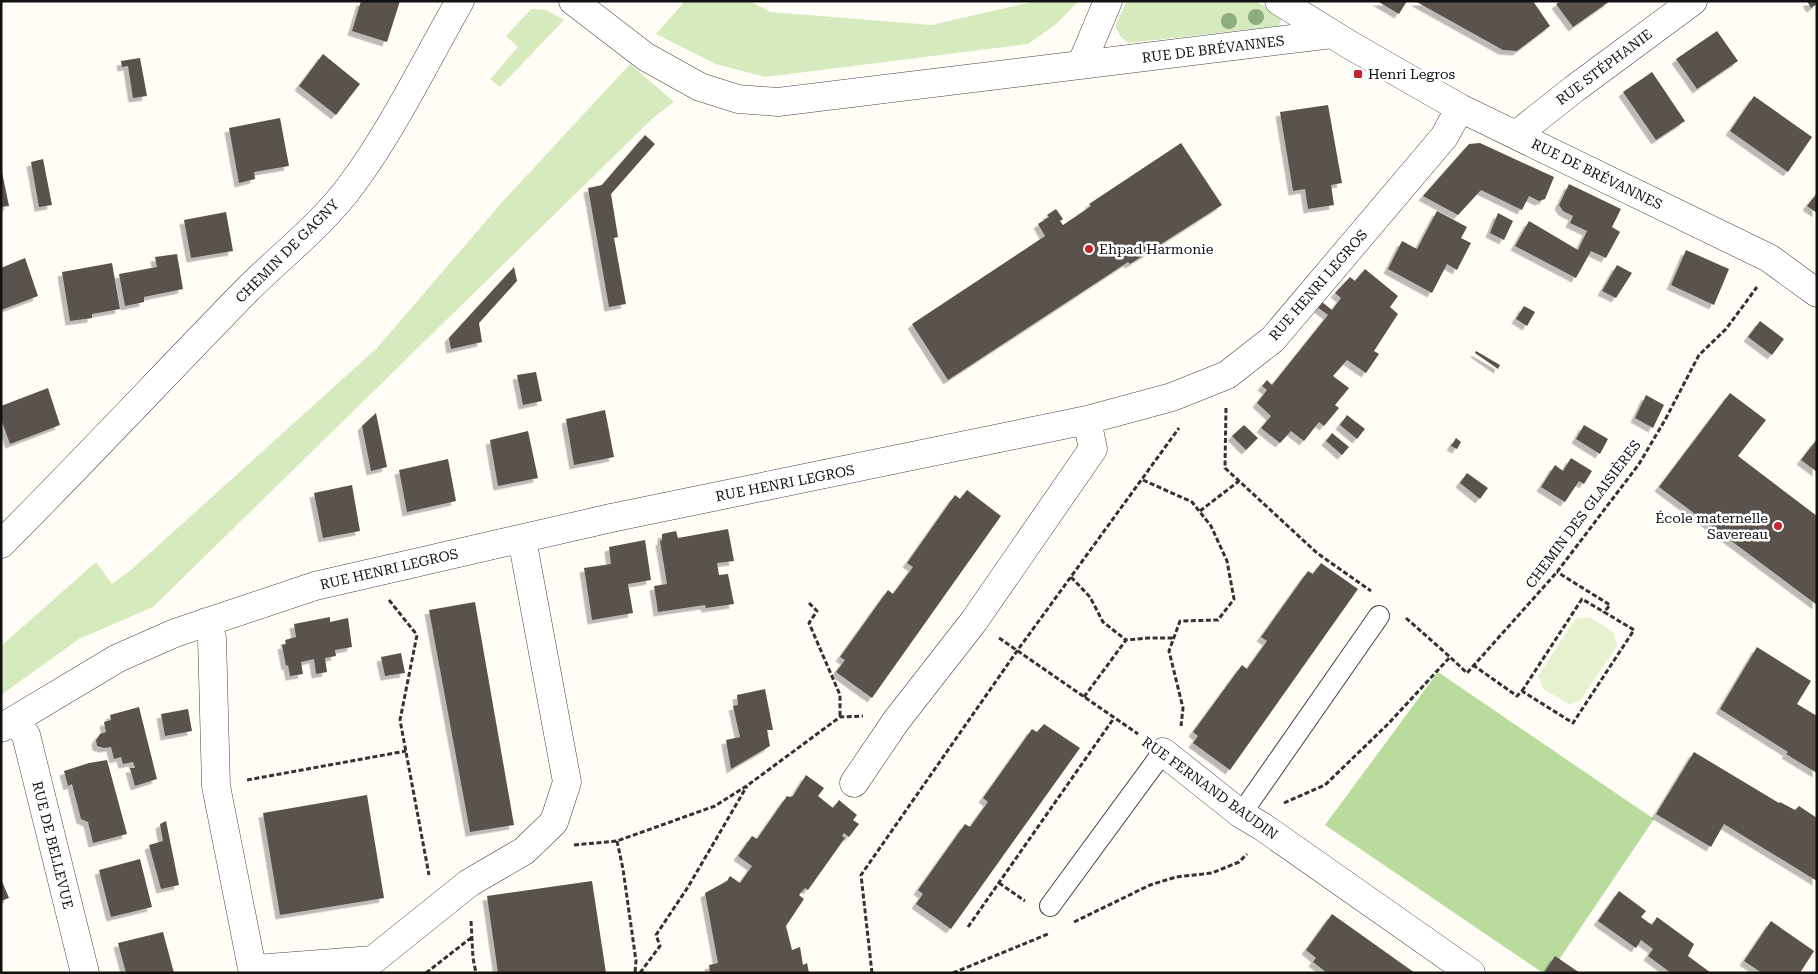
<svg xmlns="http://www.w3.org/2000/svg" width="1818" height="974" font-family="'Roboto Serif',serif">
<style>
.green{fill:#d5ebbd}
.forest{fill:#b9dc9c}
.pitch{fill:#e6f2cf}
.building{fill:#5a524d;filter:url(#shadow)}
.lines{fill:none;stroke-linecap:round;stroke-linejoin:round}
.lane-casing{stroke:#444;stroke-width:22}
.street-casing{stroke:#444;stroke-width:29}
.path{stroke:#333;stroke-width:3;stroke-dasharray:5 2.5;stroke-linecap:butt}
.lane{stroke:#fff;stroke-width:20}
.street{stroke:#fff;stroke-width:28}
.tree{fill:#8dad7f}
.poi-dot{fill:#c4262e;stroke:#fff;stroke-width:2}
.labels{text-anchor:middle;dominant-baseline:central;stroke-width:5;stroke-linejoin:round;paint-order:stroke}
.street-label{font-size:14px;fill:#111;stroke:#fff}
.poi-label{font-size:14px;fill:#111;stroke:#fff;text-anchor:start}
</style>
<defs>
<filter id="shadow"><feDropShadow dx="-4.5" dy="4.5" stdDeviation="0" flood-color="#0004"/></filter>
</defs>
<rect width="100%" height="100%" fill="#fffdf5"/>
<path class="green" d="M685 1H749L771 12 932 25 1035 1H1079L1055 25 1028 44 765 77 716 64 656 34Z
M1127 1H1255L1282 17 1279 26 1129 43 1121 37 1115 26Z
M531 9 546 10 564 20 500 87 490 79 518 47 506 36Z
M630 64 674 102 654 117 153 607 79 639 1 695V646L96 562 112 584 131 570 377 348 504 200Z"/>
<path class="forest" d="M1438 672 1654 819 1550 973H1543L1325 825Z"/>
<path class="pitch" d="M1590 617 1614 633 1617 646 1579 702 1569 704 1543 689 1538 676 1575 619Z"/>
<path class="building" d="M361 1H400L387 42 352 31Z
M1377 1H1407L1399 14Z
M1415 1H1533L1550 26 1517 51 1503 50Z
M1561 1H1610L1573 27 1556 4Z
M1807 1H1817V4L1811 8Z
M1717 31 1738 61 1697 89 1676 59Z
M323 54 360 84 336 115 299 86Z
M140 58 147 96 133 98 128 66 122 67 121 61Z
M1652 72 1685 121 1656 140 1623 92Z
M1754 96 1812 137 1788 172 1730 131Z
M1328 105 1342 183 1331 185 1334 205 1308 209 1305 189 1293 191 1280 112Z
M280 118 289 166 254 172 255 179 239 183 229 128Z
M645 135 655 144 611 194 618 237 614 238 626 304 609 307 588 188 602 185Z
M1181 143 1222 205 1130 264 1128 262 948 380 912 324 1045 236 1038 224 1049 217 1047 215 1056 209 1063 219 1060 221 1063 225 1091 206 1089 204Z
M1480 143 1554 177 1545 199 1539 201 1529 196 1522 210 1481 190 1458 215 1423 196 1469 144Z
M43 159 52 205 39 207 31 162Z
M1 167 9 206 1 207Z
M1569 184 1621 209 1612 227 1620 232 1606 258 1591 251 1576 278 1515 246 1529 221 1578 250 1587 231 1570 223 1573 216 1563 211 1559 205Z
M1817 193V213L1807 206Z
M1437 211 1467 227 1461 238 1471 243 1457 270 1447 264 1432 293 1388 269 1402 241 1417 249Z
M226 212 233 251 191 258 184 220Z
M1498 213 1513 221 1504 240 1490 233Z
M1686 250 1729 269 1714 305 1671 285Z
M177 254 183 289 144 297V302L125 306 119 274 157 267 155 257Z
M25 258 38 296 1 310V268Z
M112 263 120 309 92 314V318L70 321 62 272Z
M1617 265 1632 273 1616 298 1602 291Z
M514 267 517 281 479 323 482 342 451 349 449 338Z
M1365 269 1398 296 1390 307 1398 314 1374 351 1379 354 1366 373 1347 360 1333 376 1349 388 1335 405 1339 408 1324 426 1319 422 1304 441 1291 431 1280 443 1261 428 1271 416 1257 403 1267 390 1262 386 1267 380 1272 385 1328 315 1317 307 1322 302 1332 310 1341 298 1335 293 1350 277 1355 281Z
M1524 306 1535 312 1527 326 1516 319Z
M1760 321 1784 339 1772 355 1748 337Z
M1476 351 1500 365 1498 369 1475 353Z
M536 372 542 401 523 405 517 375Z
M48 388 60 425 10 444 1 419V406Z
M1730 393 1766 420 1738 456 1817 516V605L1659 487Z
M1646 395 1664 405 1653 428 1635 418Z
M605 410 614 457 574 465 566 419Z
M376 413 387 467 371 471 362 426Z
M1347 415 1365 429 1357 439 1340 425Z
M1244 425 1258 438 1246 450 1232 436Z
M1584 425 1608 439 1600 454 1576 439Z
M528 431 538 478 498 486 490 440Z
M1332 433 1349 447 1342 455 1326 441Z
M1456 438 1461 442 1457 449 1451 446Z
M1817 439V472L1801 460Z
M1571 458 1592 471 1584 484 1579 481 1565 502 1541 487 1555 465 1563 471Z
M448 459 456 501 407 512 399 470Z
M1467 473 1488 488 1480 499 1460 483Z
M352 485 360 531 323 538 314 493Z
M967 490 1001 516 872 698 836 672 845 660 840 657 888 590 893 594 913 567 907 563 955 495 960 499Z
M728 529 734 561 717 563 719 575 728 574 734 604 706 608 705 605 658 612 654 586 667 584 660 541 662 540V534L676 531 678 538Z
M645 540 651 580 628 584 633 613 592 620 584 568 611 564 609 547Z
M1321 563 1358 589 1230 770 1193 743 1198 736 1193 732 1242 665 1247 669 1267 641 1261 637 1308 571 1313 574Z
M475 602 514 825 470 832 429 610Z
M330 617V622L348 618 352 647 335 650 336 656 325 658 327 672 316 674 314 659 301 662 303 674 290 676 288 665 286 666 282 645 286 644 285 640 296 637 294 624Z
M1757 647 1811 681 1797 704 1817 716V773L1786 754 1788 752 1720 709Z
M401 653 405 673 385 676 381 657Z
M765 689 773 730H767L770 746 731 769 726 740 740 737 733 706 738 705 737 695Z
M139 707 157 779 135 786 130 768H135L133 762 123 764 121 757 114 759 111 747 104 748 97 746 96 740 100 734 106 732 104 722 111 720 110 715Z
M188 709 192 731 165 736 161 714Z
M1044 724 1080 748 951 929 916 904 923 894 918 890 965 824 970 827 988 802 983 798 1032 729 1037 732Z
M1694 752 1779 803 1780 802 1795 810 1799 806 1817 818V881L1724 824 1711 847 1656 814Z
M107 760 127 834 93 843 88 822 81 819 72 784 68 786 64 771 89 763Z
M806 775 824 788 818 796 833 808 839 800 857 815 853 820 859 824 849 837 844 833 842 836 845 838 808 890 805 888 799 895 804 899 786 926 792 950 800 947 803 965 807 963 809 973H710L709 965 718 963 705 893 727 881 730 876 740 883 752 866 738 856 752 836 757 839 787 796 790 797 793 796Z
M367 795 384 898 280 915 263 813Z
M166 821 179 885 161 889 149 845 163 841 160 824Z
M140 859 152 907 111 917 99 870Z
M1 879 9 898 1 901Z
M592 881 606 973H498L487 896Z
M1619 891 1646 911 1641 917 1652 925 1657 917 1694 944 1688 956 1711 973H1671L1648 956 1653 949 1641 940 1636 948 1598 921Z
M1332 914 1415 973H1327L1313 962 1316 958 1306 950Z
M1771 921 1814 951 1800 973H1762L1744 961Z
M163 932 174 973H126L118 943Z
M1555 956 1580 973H1544Z"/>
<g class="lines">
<defs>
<path id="lane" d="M1241 814 1379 616
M1050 906 1163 752"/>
<path id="street" d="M573 1 646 57 700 87 738 99 778 102 1332 34
M1279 1 1350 45 1460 108 1769 258 1817 293
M1081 65 1108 1
M1516 135 1574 89 1693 1
M1 544C84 461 164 375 246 291 281 256 323 224 352 184 394 127 425 62 460 1
M206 622 212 638 216 786 253 973
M14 720 26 735 85 973
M1 728 118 658 175 633 315 586 611 518 1087 420 1172 397 1227 375 1273 339 1444 137 1460 108
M1163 752 1241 814 1263 827 1471 973
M854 783 896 721 974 621 1093 449 1087 420
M253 969 373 960 469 883 524 851 554 822 567 782 522 539"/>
</defs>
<use href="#lane" class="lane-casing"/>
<use href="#street" class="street-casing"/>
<path class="path" d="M1226 408 1225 468 1317 553 1371 591
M1143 480 1192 502 1211 526 1227 561 1234 599 1218 620 1180 621 1169 651 1183 708 1181 726
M1200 511 1239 481
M1071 577 1090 597 1103 622 1126 640
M389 600 417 635 400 720 429 875
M809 603 817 611 809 623 840 695V717
M1406 618 1450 657
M999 638 1138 734
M1473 665 1517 696 1522 691 1573 723 1634 630 1604 612 1610 605 1557 572
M1522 691 1582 599 1604 612
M1084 697 1126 640 1148 638H1173
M247 780 406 751
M1284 803 1325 785 1388 724 1450 657 1467 673 1557 572 1639 464 1665 420 1699 355 1726 329 1757 287
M617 841 623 869 636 961 635 973
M574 845 617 841 715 806 748 785 840 717 863 716
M999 883 1025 901
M471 921 473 958 476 973
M1074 922 1150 885 1176 877 1212 873 1239 862 1247 854
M968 927 1114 718
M426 973 472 937
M640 973 660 946 656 935 688 887 747 786
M872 973 861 875 1017 651 1179 428
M953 973 1048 934"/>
<use href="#lane" class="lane"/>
<use href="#street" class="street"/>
</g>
<g class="tree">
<circle cx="1256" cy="17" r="8"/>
<circle cx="1229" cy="21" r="8"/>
</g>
<g class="poi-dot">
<rect x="1353" y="69" width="10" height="10" rx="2.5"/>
<circle cx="1089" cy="249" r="5"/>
<circle cx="1778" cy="526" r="5"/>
</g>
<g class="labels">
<g class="street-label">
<text transform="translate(1213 49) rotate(-7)">RUE DE BRÉVANNES</text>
<text transform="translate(1604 67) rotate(-37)">RUE STÉPHANIE</text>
<text transform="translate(1597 174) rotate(26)">RUE DE BRÉVANNES</text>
<text transform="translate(287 251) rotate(-45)">CHEMIN DE GAGNY</text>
<text transform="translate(1318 285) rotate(-49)">RUE HENRI LEGROS</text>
<text transform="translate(785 483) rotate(-11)">RUE HENRI LEGROS</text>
<text transform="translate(1583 514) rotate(-53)">CHEMIN DES GLAISIÈRES</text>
<text transform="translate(389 569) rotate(-13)">RUE HENRI LEGROS</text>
<text transform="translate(1210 788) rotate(36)">RUE FERNAND BAUDIN</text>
<text transform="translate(53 845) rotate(76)">RUE DE BELLEVUE</text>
</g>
<g class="poi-label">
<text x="1368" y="74">Henri Legros</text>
<text x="1099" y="249">Ehpad Harmonie</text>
<text x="1768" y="518" text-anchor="end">École maternelle<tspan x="1768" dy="16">Savereau</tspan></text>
</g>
</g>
<rect width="1818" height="974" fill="none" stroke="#111111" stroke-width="5"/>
</svg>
